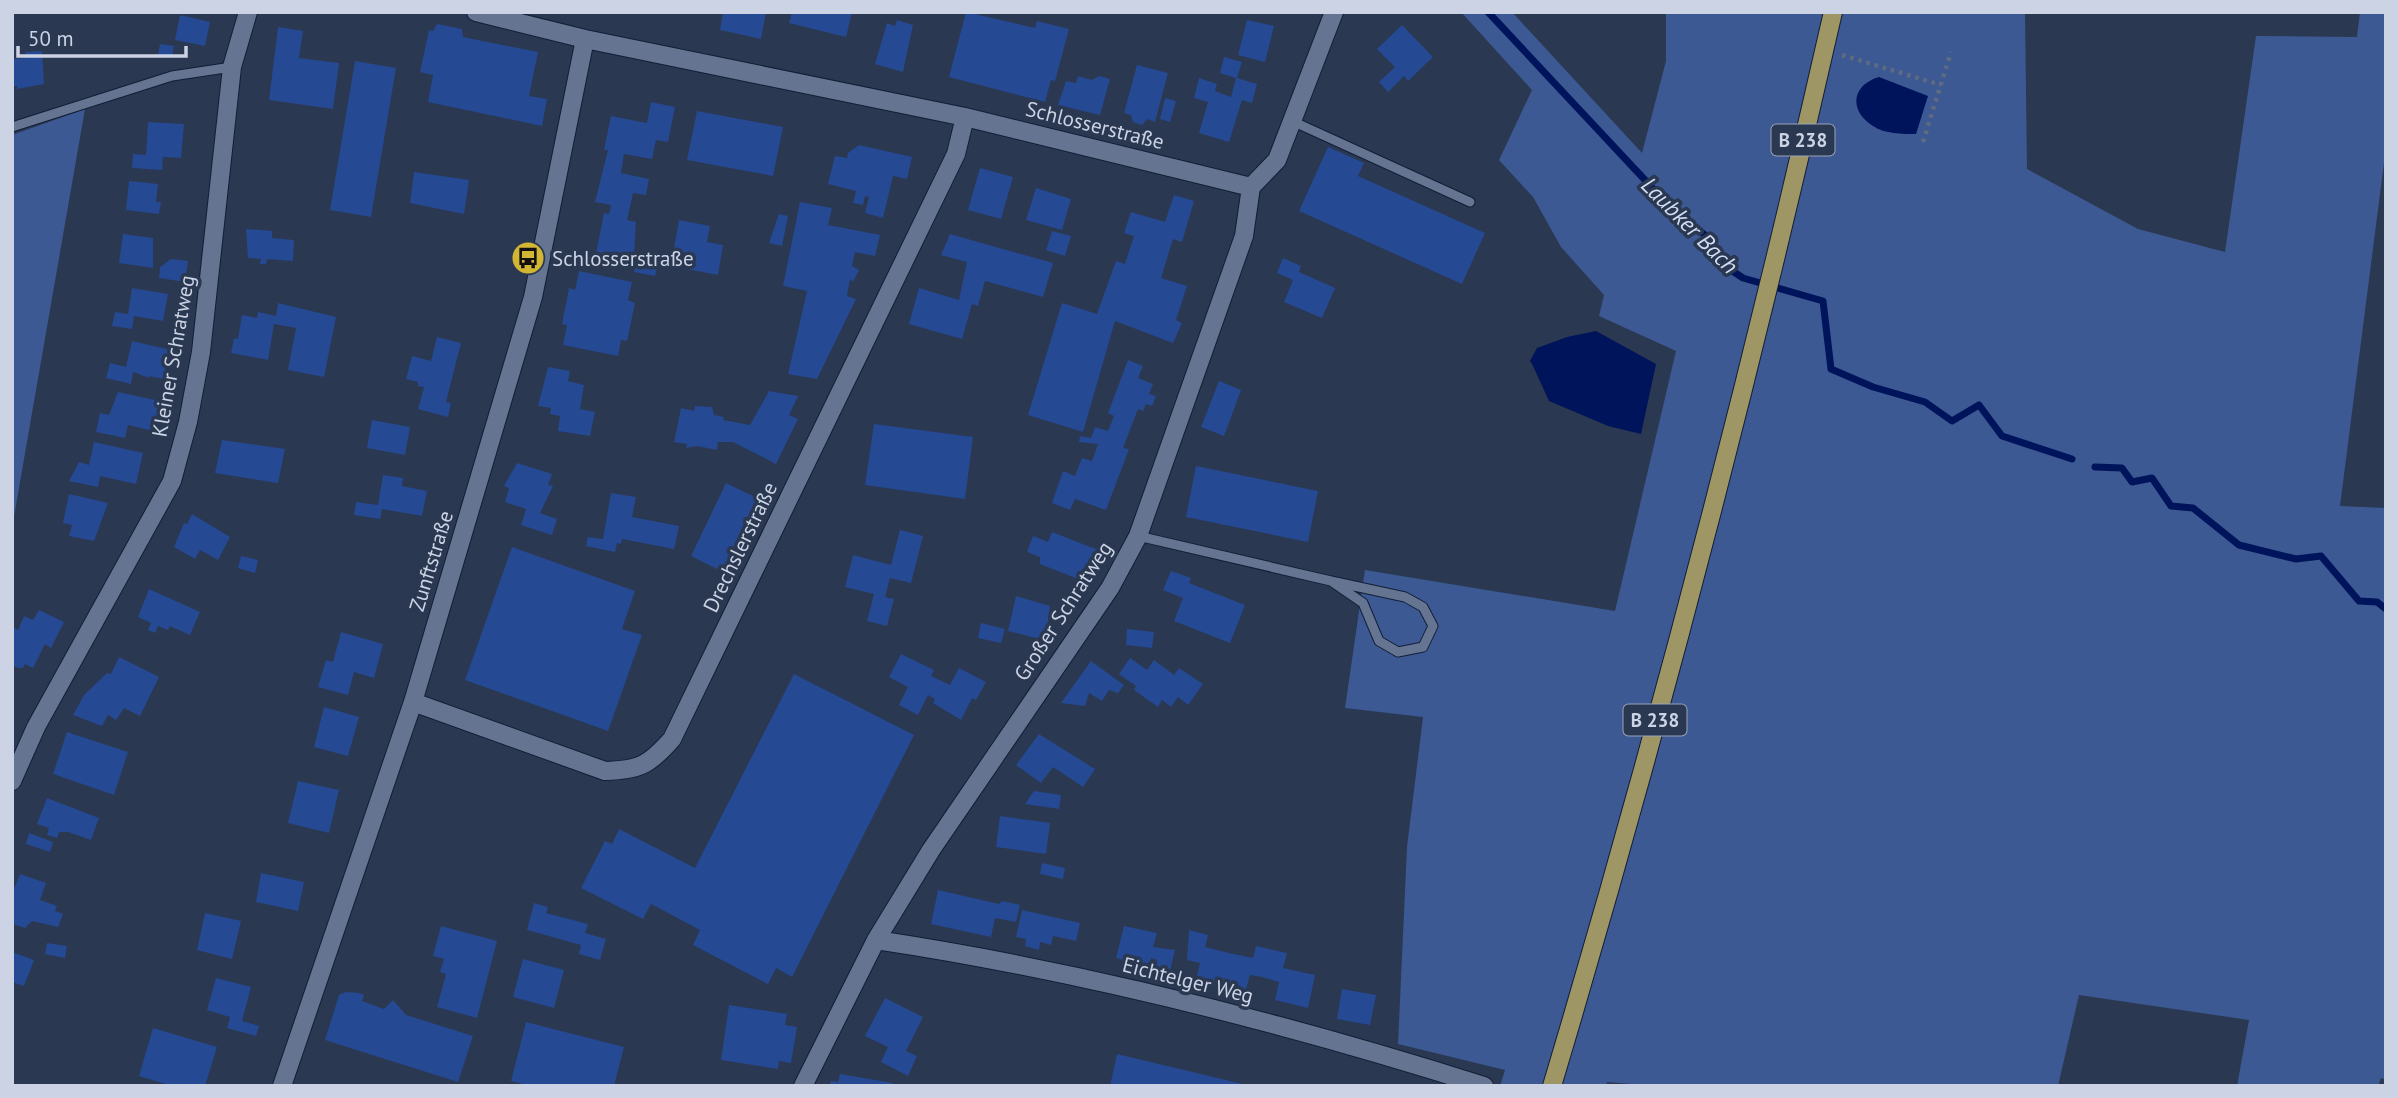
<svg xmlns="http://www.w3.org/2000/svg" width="2398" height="1098" font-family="'PT Sans',sans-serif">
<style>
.green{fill:#3c5993}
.water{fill:#00145b}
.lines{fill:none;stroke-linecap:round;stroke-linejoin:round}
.stream{stroke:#00145b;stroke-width:7}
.building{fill:#264993}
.lane-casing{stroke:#131e36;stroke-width:11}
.street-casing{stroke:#131e36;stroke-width:20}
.primary-casing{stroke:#131e36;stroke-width:20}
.path{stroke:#5f6b81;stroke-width:4.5;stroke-dasharray:3.5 5;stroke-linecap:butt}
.lane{stroke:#657491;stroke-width:9}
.street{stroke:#657491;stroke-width:18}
.primary{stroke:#9f9665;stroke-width:18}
.labels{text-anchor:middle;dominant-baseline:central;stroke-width:7;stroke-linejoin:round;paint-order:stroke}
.shield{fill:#2a3851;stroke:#9ba4b8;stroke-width:2}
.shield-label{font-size:19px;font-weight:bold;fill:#cbd3e4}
.street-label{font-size:21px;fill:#cbd3e4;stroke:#2a3851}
.poi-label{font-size:21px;fill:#cbd3e4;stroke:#2a3851;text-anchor:start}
.water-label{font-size:23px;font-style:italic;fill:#d2ddf3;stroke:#2a3851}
</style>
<rect width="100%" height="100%" fill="#2a3851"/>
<path class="green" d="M1461 12H1512L1642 153 1666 61V12H2025L2027 169 2138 229 2225 252 2256 36 2357 37 2360 12H2386V147L2340 506 2386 508V1080L2381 1078 2378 1086H2237L2249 1020 2079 995 2058 1086H1655L1607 1082 1606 1086H1500L1505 1070 1398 1044 1407 847 1423 717 1345 708 1365 570 1615 611 1676 351 1599 316 1604 295 1561 247 1533 197 1499 160 1532 90Z
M85 109 12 528V135Z"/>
<path class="water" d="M1879 77 1928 96 1916 134C1902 134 1885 134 1873 126 1848 110 1852 85 1879 77Z
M1596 331 1656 364 1641 434 1608 426 1549 401 1533 366 1530 361 1537 348 1567 337Z"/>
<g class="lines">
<path class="stream" d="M1488 12 1674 211 1705 235 1728 268 1743 278 1823 301 1831 369 1873 387 1925 402 1952 421 1979 405 2002 436 2072 459
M2095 467 2122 468 2132 482 2152 478 2171 506 2193 508 2239 545 2296 559 2321 556 2359 601 2377 602 2386 609"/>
</g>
<path class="building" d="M723 12H766L761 39 720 30Z
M792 12H852L846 37 789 23Z
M966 12 1035 28 1037 21 1069 29 1055 81 1051 80 1045 102 949 77Z
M180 15 210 22 205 46 175 40Z
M897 20 913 25 903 72 875 64 887 23 895 26Z
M1247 20 1274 26 1265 62 1238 55Z
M437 24 462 29 463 37 538 52 529 96 547 99 542 126 428 102 433 75 420 72 429 30 433 31Z
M1402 25 1433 57 1408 81 1404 76 1388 92 1379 82 1395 67 1377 49Z
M278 27 303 31 299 58 339 63 333 109 269 100Z
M160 44 174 46 172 57 158 55Z
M42 51 44 84 17 89V86H12V59L26 58 25 52Z
M1224 57 1242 62 1237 78 1257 84 1252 103 1242 100 1229 142 1199 133 1208 102 1194 98 1199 78 1217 84 1215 91 1231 97 1236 78 1220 73Z
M355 61 396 68 371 217 330 210Z
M1137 65 1168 73 1155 122 1147 119 1142 125 1133 122 1131 115 1124 113Z
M1078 76 1092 80 1099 76 1110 79 1100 115 1058 105 1066 81 1076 83Z
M1165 98 1176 101 1170 122 1160 119Z
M651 102 675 107 668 142 656 140 652 159 624 154 621 173 649 179 646 195 633 193 627 220 636 222 634 256 596 253 604 213 609 214 611 205 595 202 608 150H604L611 116 647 123Z
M697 111 783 127 773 176 687 160Z
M148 122 184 124 181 158 163 157 162 170 132 168 133 154 146 155Z
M859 145 912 157 907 179 893 176 883 218 865 213 869 197 865 196 863 205 853 203 856 191 828 184 835 156 847 158 848 153Z
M1328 147 1364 163 1358 176 1485 233 1462 284 1299 211Z
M980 168 1013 177 1001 219 968 210Z
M414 172 469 180 464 214 410 203Z
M129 181 158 184 156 202H161L159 214 126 210Z
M1036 188 1071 199 1062 230 1026 220Z
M1174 195 1194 201 1182 242 1173 239 1161 278 1187 286 1176 320 1182 323 1173 343 1115 321 1083 432 1028 415 1062 303 1097 314 1116 261 1125 264 1134 236 1124 233 1131 212 1165 222Z
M800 202 832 208 828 225 880 235 875 256 855 252 852 266 859 270 853 282 850 279 847 296 856 299 817 379 788 374 807 291 783 286Z
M779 214 788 216 782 246 769 243Z
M679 220 710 226 707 242 723 245 718 275 671 266Z
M246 229 272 231V238L294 240 293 261 267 259 266 264H260L261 259 248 258Z
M1052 231 1071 236 1065 256 1046 250Z
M123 234 153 238V268L119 263Z
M950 234 1053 263 1043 297 985 281 978 306 972 304 962 339 909 324 919 288 959 300 967 262 941 255Z
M1283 258 1301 266 1299 272 1335 288 1322 318 1284 302 1293 280 1277 273Z
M171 259 188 261 185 282 159 278 160 267Z
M636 260 658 264 655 276 634 272Z
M579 271 632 282 628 300 635 303 627 341 621 340 618 356 563 345 567 325 562 324 569 288 575 290Z
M132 288 168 294 163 321 134 316 132 329 112 326 115 312 128 314Z
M278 303 336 317 324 377 288 370 296 328 274 324 268 360 231 353 234 338 238 339 242 315 257 318 258 312 276 316Z
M437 337 461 343 446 402 451 403 448 417 418 409 424 387 418 386V382L406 379 412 356 431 361Z
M132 341 171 350 164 379 149 376V378L133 372 131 384 106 378 110 363 126 367Z
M1128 360 1143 366 1138 378 1153 384 1149 394 1156 396 1152 406 1146 404 1143 411 1138 409 1123 448 1129 449 1106 510 1075 499 1070 510 1052 503 1063 471 1075 476 1082 458 1092 461 1098 444 1079 442 1080 436 1091 438 1095 427 1108 431 1114 416 1108 413Z
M548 367 570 371 568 381 584 385 580 409 595 412 590 436 558 431 560 416 550 414 551 408 538 406Z
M1219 381 1241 390 1224 436 1201 427Z
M769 391 798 396 789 415 798 419 776 464 733 442H718L717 450 697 446 686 448 687 444 674 442 681 408 694 411 695 406 712 407 714 415 724 417 723 420 750 425Z
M118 392 160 401 153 431 128 425 125 438 96 432 100 413 109 415Z
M372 420 410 427 405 455 367 448Z
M874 424 973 437 965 499 865 485Z
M222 440 285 449 278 483 215 473Z
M94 442 143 453 136 484 100 476 98 487 69 481 79 462 89 465Z
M517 463 552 474 548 485 553 486 540 513 557 519 552 535 521 525 526 509 505 502 509 488 504 486Z
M1196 466 1318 491 1308 542 1186 517Z
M383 475 403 478 402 486 427 491 422 516 382 509 380 519 354 515 356 502 378 505Z
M726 483 759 499 723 572 691 556Z
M611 493 636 497 632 517 679 526 674 549 622 539 621 544 617 543 615 552 586 546 588 537 603 539Z
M69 494 108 503 94 541 69 536 72 525 63 523Z
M192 514 230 537 218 560 200 550 195 559 174 547 184 523 187 524Z
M900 530 923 536 911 583 890 578 885 597 894 599 887 626 867 621 874 594 845 587 853 555 891 565Z
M1052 532 1098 550 1094 561 1099 564 1096 573 1090 571 1086 582 1040 564V557L1027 552 1033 536 1048 542Z
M512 547 635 591 622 629 642 635 608 731 465 680Z
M241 556 258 560 255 573 238 568Z
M1171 571 1191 578 1189 583 1245 605 1230 643 1174 621 1183 598 1163 590Z
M149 589 200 612 190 635 170 626 168 630 158 626 155 633 148 630 151 623 138 617Z
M1016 596 1050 606 1046 636 1036 638 1008 631Z
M39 610 64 622 51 648 45 644 33 668 25 664 23 668H18L12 665V627L18 630 24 616 33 620Z
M981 623 1005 629 1001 643 978 638Z
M1127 629 1154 632 1152 648 1126 645Z
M341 632 383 644 374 678 354 672 348 695 318 687 326 660 333 662Z
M901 654 934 670 931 676 950 685 959 668 986 682 976 700 972 698 961 720 933 703 935 699 928 695 918 715 899 705 908 687 889 677Z
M119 657 159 677 140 716 124 708 116 720 108 715 102 726 73 715 84 695 107 673 111 674Z
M1130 658 1147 670 1154 660 1174 675 1179 668 1203 684 1188 705 1178 697 1171 707 1162 700 1158 707 1134 690 1136 686 1119 674Z
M1091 661 1124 685 1118 693 1109 690 1102 701 1089 693 1085 706 1061 703Z
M794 674 914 735 792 977 776 968 768 984 693 945 700 930 651 904 643 919 581 888 605 841 612 844 619 829 695 868Z
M324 707 359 717 348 756 314 747Z
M67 732 128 752 114 795 53 774Z
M1039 734 1095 769 1083 787 1053 767 1041 783 1016 765Z
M298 781 339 790 329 833 288 823Z
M1034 791 1061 795 1059 809 1025 804Z
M47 798 99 818 91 840 68 832H59L57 838 47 835 49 828 37 824Z
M1000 816 1050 823 1046 854 996 847Z
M29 833 53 842 50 852 26 844Z
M1042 863 1065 868 1063 879 1040 874Z
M261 873 304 882 298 911 256 902Z
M20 874 46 883 40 900 57 906 55 911 63 914 58 927 32 921 25 928 13 924 12 894Z
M938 890 999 904 1002 901 1020 905 1016 922 995 918 991 937 931 924Z
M534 903 548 907 546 913 588 924 585 933 606 939 600 960 579 954 581 945 527 930Z
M1022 910 1080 923 1076 941 1053 936 1051 945 1040 942 1039 950 1025 946 1026 939 1016 937Z
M205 913 241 921 232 959 197 950Z
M441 926 497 941 477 1018 437 1007 446 974 440 972 444 959 433 956Z
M1124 926 1157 933 1153 947 1175 950 1170 971 1155 968 1157 960 1151 958 1149 966 1116 958Z
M1189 930 1208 935 1205 947 1229 953 1253 958 1256 946 1287 953 1283 968 1315 975 1308 1008 1275 1000 1279 982 1262 977 1250 975 1245 993 1196 981 1200 963 1187 960Z
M47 943 67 946 65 958 45 954Z
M12 952 34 960 24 986 12 982Z
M523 959 564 970 554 1008 513 997Z
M216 978 251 987 242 1021 259 1026 256 1036 227 1028 230 1017 207 1010Z
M1342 989 1376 995 1370 1025 1337 1019Z
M346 992 359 993 364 995 362 1001 384 1009 393 1000 406 1015 473 1036 458 1082 325 1040 339 995Z
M885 998 923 1017 906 1051 917 1056 908 1076 881 1062 888 1047 865 1036Z
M729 1005 787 1014 785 1025 797 1027 791 1063 779 1061 778 1069 721 1060Z
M526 1022 624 1047 614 1086H531L511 1081Z
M153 1028 217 1047 205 1086H172L139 1076Z
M1117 1054 1247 1085V1086H1110Z
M840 1074 893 1083 892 1086H830L831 1081 838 1082Z"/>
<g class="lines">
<defs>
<path id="lane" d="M1292 121 1470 202
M12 127 172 76 232 67
M1138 536 1331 581 1363 603 1379 641 1398 652 1423 647 1433 626 1423 607 1405 597 1331 581"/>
<path id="street" d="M476 12 585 39 965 117 1251 187
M413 702 605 771C640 770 649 765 672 739L956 154 965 117
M12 781 36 727 172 481 188 422 201 352 232 67 248 12
M876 940C1082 971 1285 1023 1484 1086
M282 1086 413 702 533 297 585 39
M803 1086 876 940 931 850 1110 588 1138 536 1244 236 1251 187 1277 160 1334 12"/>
<path id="primary" d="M1552 1086C1658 732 1751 373 1833 12"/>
</defs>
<use href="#lane" class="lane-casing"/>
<use href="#street" class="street-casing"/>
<use href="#primary" class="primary-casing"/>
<path class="path" d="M1842 55 1941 85
M1923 142 1951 52"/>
<use href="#lane" class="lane"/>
<use href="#street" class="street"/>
<use href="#primary" class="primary"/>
</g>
<defs>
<symbol id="bus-disc" viewBox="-11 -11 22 22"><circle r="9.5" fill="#d4b635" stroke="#2a3851"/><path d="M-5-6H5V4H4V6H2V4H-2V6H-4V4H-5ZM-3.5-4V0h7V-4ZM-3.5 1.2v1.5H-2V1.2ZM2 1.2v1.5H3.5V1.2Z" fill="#111"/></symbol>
</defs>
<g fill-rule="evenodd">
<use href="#bus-disc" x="509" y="239" width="38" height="38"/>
</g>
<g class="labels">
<g class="shield">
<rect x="1771.5" y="124.5" width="63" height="31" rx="5"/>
<rect x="1623.5" y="704.5" width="63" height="31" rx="5"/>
</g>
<g class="shield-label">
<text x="1803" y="140">B 238</text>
<text x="1655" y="720">B 238</text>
</g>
<g class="street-label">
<text transform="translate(1095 125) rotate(14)">Schlosserstraße</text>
<text transform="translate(173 356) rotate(-80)">Kleiner Schratweg</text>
<text transform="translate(740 547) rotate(-64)">Drechslerstraße</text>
<text transform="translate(431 561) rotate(-73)">Zunftstraße</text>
<text transform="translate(1063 611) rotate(-57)">Großer Schratweg</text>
<text transform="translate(1188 980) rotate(14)">Eichtelger Weg</text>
</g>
<g class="poi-label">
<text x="552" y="258">Schlosserstraße</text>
</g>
<g class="water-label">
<text transform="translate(1690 225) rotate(45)">Laubker Bach</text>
</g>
</g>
<rect width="2398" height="1098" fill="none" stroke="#cbd3e4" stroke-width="28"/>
<path d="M18 46v10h168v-10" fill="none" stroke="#cbd3e4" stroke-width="3.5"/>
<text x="28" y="46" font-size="21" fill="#cbd3e4" stroke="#2a3851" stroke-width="5" paint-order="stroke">50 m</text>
</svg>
